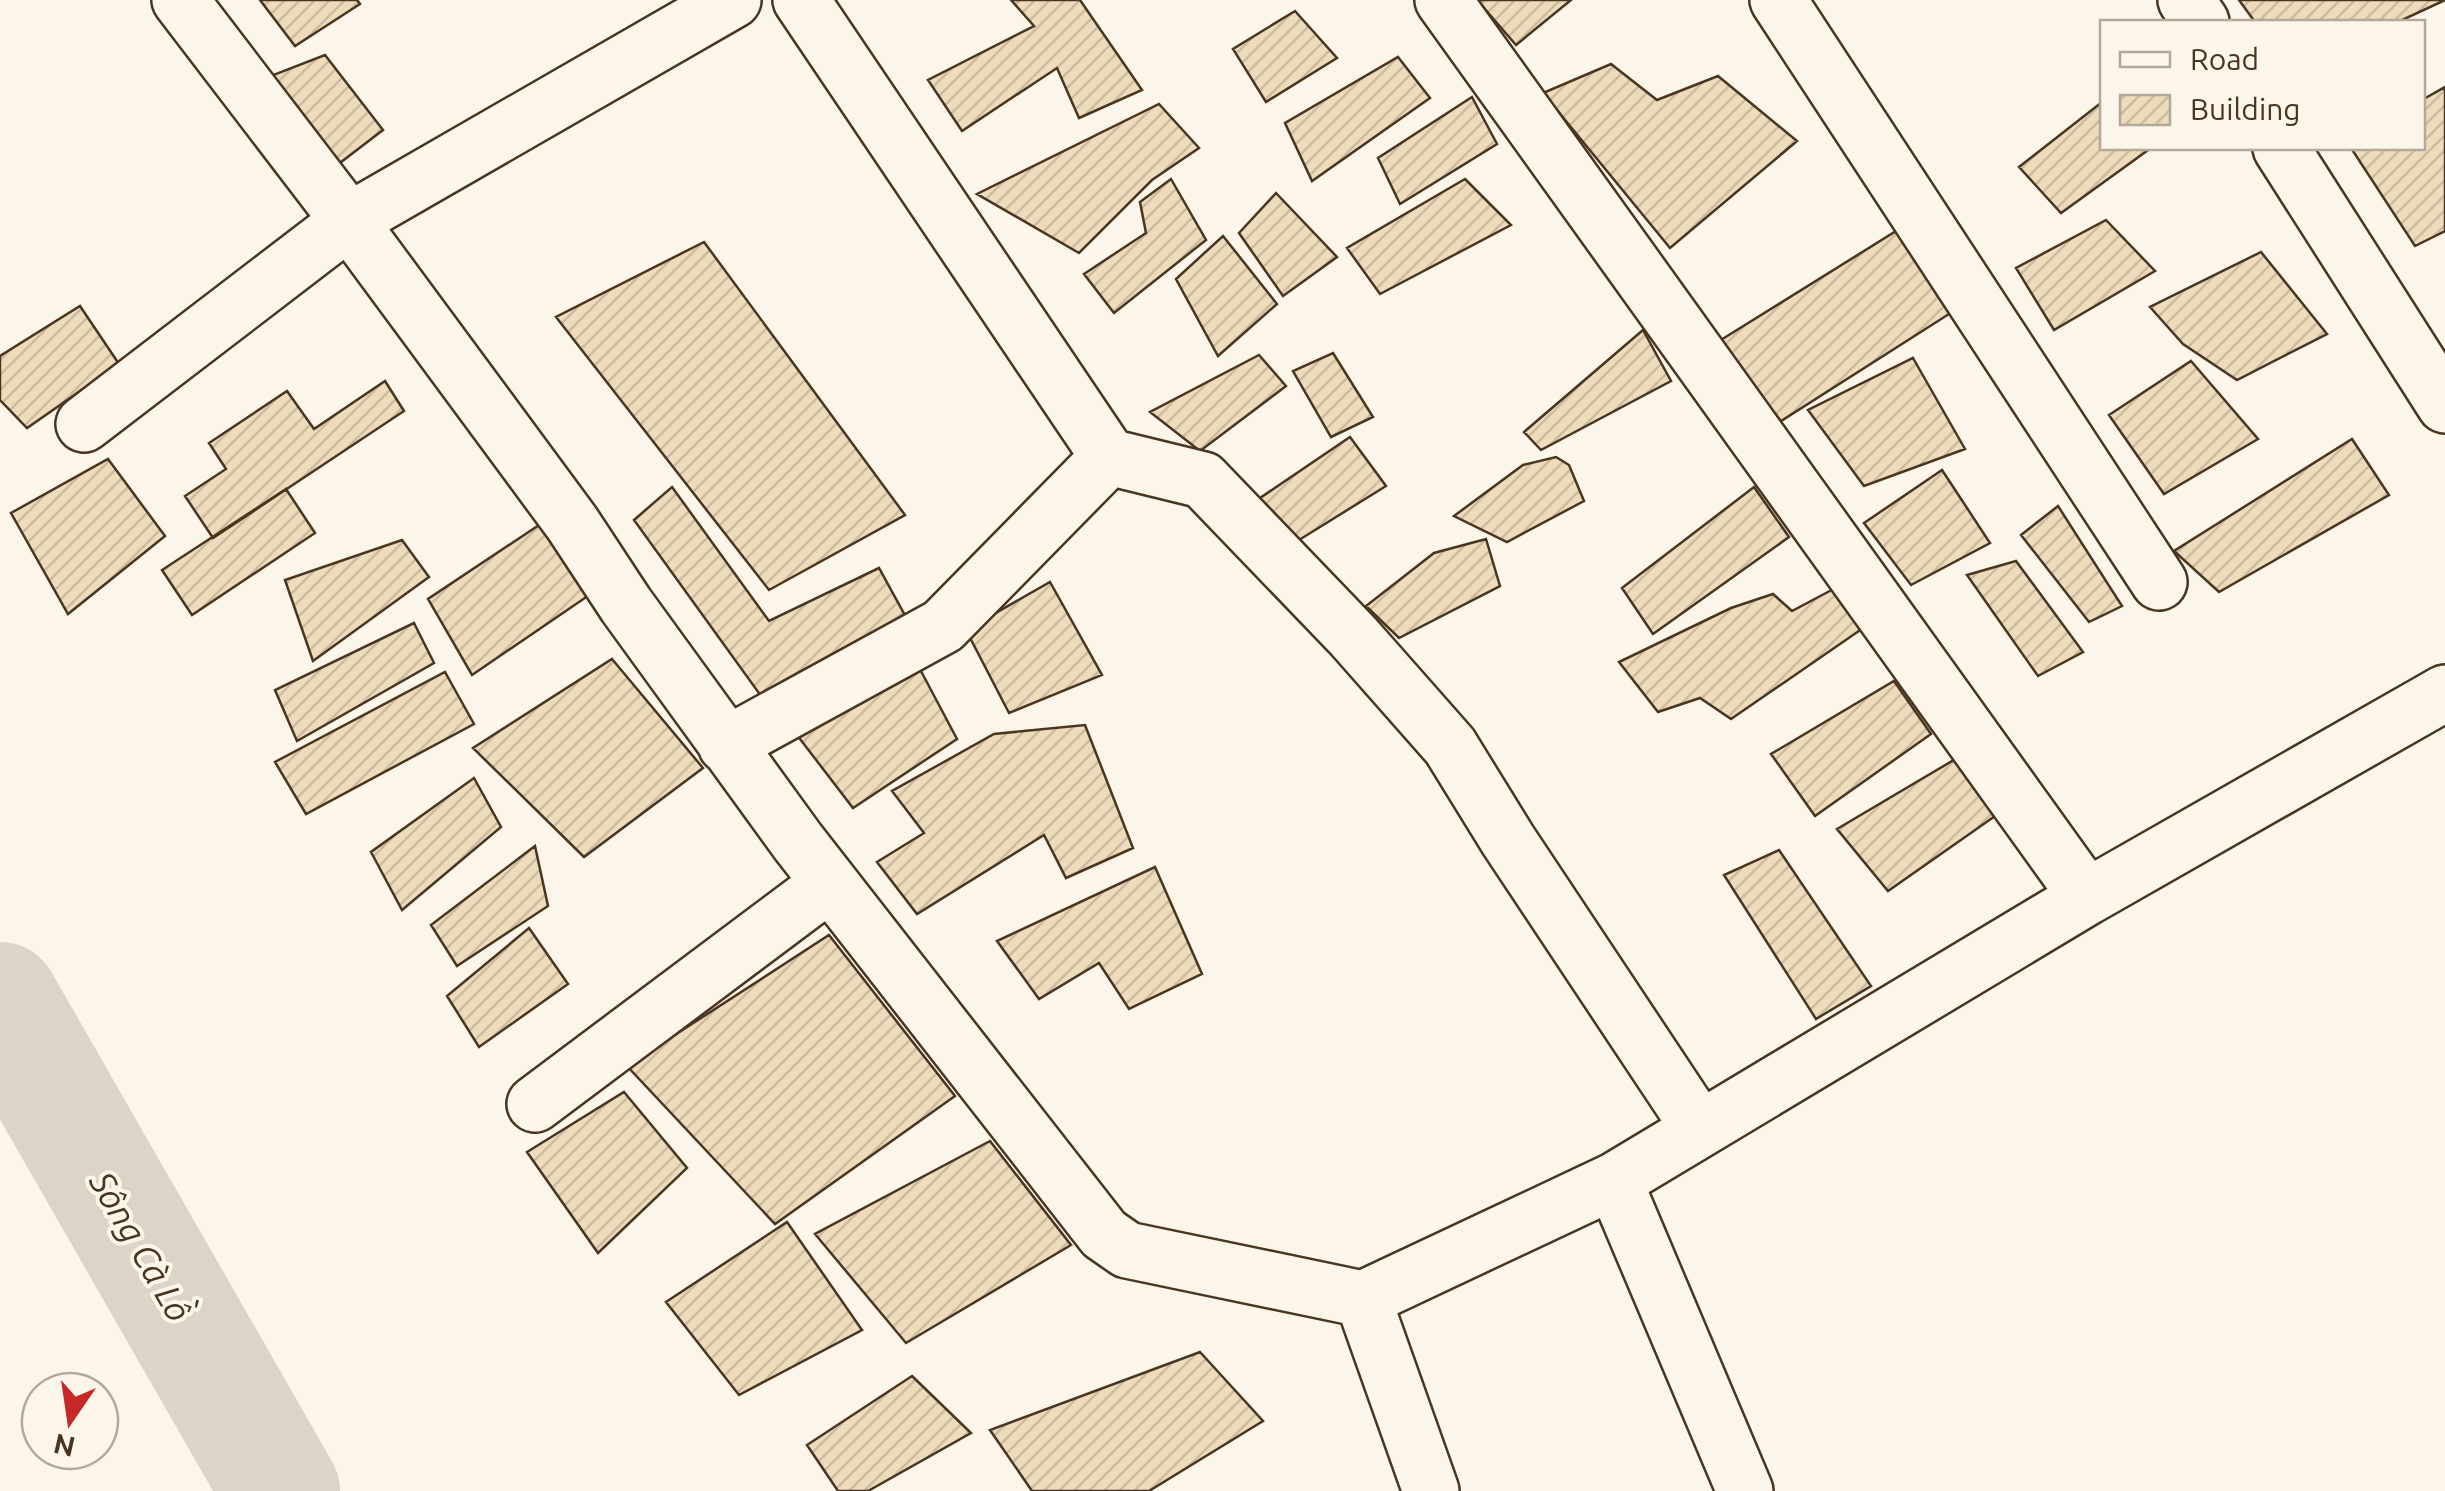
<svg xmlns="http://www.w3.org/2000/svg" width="2445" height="1491" font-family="Ubuntu,sans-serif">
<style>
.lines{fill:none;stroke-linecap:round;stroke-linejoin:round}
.river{stroke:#dcd4c6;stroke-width:118}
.building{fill:url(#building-hatch);stroke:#4a3520;stroke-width:2.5}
.street-casing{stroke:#4a3520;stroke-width:60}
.secondary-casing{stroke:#4a3520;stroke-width:60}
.street{stroke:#fbf6e9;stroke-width:55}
.secondary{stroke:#fbf6e9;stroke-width:55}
.labels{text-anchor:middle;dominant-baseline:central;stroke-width:8;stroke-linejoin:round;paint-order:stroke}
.water-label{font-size:35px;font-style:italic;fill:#4a3520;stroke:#fbf6e9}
</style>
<defs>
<pattern id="building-hatch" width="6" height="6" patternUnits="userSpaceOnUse" patternTransform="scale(2.5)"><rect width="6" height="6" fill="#ecdcbc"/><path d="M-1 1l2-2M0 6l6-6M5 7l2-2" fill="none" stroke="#ccbda1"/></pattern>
</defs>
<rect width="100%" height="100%" fill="#fbf6e9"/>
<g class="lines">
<path class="river" d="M0 1001 281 1491"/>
</g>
<path class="building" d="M260 0H357L360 4 295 46Z
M1011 0H1080L1142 90 1079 118 1057 68 962 131 928 80 1034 26Z
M1477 0H1571L1516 45Z
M2239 0H2445L2398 22H2255Z
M1295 11 1337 58 1266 102 1233 49Z
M325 55 383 130 328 172 245 86Z
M1398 57 1430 98 1312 181 1285 123Z
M1611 64 1657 100 1718 76 1797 141 1670 248 1543 93Z
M2445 87V231L2415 246 2351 148H2422V100Z
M1472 97 1497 144 1400 204 1378 158Z
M2102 102V148H2151L2061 213 2019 167Z
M1159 104 1199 148 1152 180 1079 253 977 194Z
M1171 179 1206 240 1114 313 1084 274 1146 233 1140 202Z
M1465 179 1511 225 1380 294 1347 248Z
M1276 193 1337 257 1283 296 1239 233Z
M2106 220 2155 271 2054 330 2016 268Z
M1901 228 1960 307 1781 421 1716 343Z
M1223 236 1277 304 1218 356 1176 279Z
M704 242 905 515 769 590 556 317Z
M2261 252 2327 334 2237 380 2183 344 2150 307Z
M80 306 119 364 27 428 0 400V356Z
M1643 330 1671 381 1541 450 1524 432Z
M1333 353 1373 417 1331 437 1293 371Z
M1259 355 1286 386 1200 451 1150 412Z
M1913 358 1965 449 1864 486 1808 410Z
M2191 361 2258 439 2164 494 2109 415Z
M385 381 404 411 213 538 185 496 226 469 209 443 287 391 314 429Z
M1350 437 1386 486 1299 540 1260 498Z
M2352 439 2389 495 2219 592 2174 551Z
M1556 457 1569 465 1584 501 1507 542 1454 516 1523 465Z
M108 459 165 536 68 614 11 513Z
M1942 470 1990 543 1911 585 1864 523Z
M672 487 769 621 879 568 907 619 761 696 634 520Z
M1754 487 1789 537 1653 634 1622 588Z
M286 489 315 533 192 615 162 570Z
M2058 506 2122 606 2089 622 2021 535Z
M551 517 601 587 472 675 428 599Z
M1486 539 1500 586 1399 638 1366 606 1434 553Z
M402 540 429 577 313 661 285 580Z
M2016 561 2083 652 2038 676 1967 575Z
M1050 582 1102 675 1009 713 966 630Z
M1841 585 1869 624 1731 719 1700 698 1658 712 1619 662 1731 608 1773 594 1792 611Z
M414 623 434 663 297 741 275 690Z
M913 656 957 739 853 808 790 726Z
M612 659 703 768 584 857 473 748Z
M445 672 474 724 306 814 275 762Z
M1894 681 1931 734 1815 816 1771 754Z
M1085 725 1133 848 1066 878 1044 835 917 914 877 862 924 833 892 791 994 734Z
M1969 751 2008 807 1888 891 1837 829Z
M474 778 501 827 402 910 371 852Z
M535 846 548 906 457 966 431 925Z
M1779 850 1871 986 1816 1019 1724 875Z
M1155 867 1202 974 1129 1009 1099 963 1039 999 997 941Z
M529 928 568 984 479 1047 447 996Z
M829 935 955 1096 775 1224 627 1066Z
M624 1092 687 1168 598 1253 527 1152Z
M990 1141 1071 1245 906 1343 815 1234Z
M787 1222 862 1330 739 1395 666 1302Z
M1200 1352 1263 1421 1149 1491H1032L990 1430Z
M912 1376 971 1433 868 1491H838L807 1445Z"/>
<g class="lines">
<defs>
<path id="street" d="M180 0 349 221 572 523 626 605 798 842 1104 1234 1127 1250 1363 1299 1614 1181 2087 897 2445 693
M801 0 1109 457
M1443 0 2087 897
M1778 0 2159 582
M84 424 349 221 733 0
M726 745 943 626 1109 457 1203 480 1353 636 1450 746 1508 840 1700 1129
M535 1104 830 883
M1614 1181 1745 1491
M1363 1299 1431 1491"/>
<path id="secondary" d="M2186 0 2201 22
M2281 148 2445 405"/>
</defs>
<use href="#street" class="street-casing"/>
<use href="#secondary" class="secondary-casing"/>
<use href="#street" class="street"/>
<use href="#secondary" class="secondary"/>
</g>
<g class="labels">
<g class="water-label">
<text transform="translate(141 1246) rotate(60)">Sông Cà Lồ</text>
</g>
</g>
<rect x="2100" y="20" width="325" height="130" fill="#fbf6e9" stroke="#b4a999" stroke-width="2.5"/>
<rect x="2120" y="52" width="50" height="15" fill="#fbf6e9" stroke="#b4a999" stroke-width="2.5"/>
<text x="2190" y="70" font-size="30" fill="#4a3520">Road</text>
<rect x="2120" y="95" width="50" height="30" fill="url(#building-hatch)" stroke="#b4a999" stroke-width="2.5"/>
<text x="2190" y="120" font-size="30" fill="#4a3520">Building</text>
<g transform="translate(70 1421) rotate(193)"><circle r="48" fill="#fbf6e9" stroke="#b4a999" stroke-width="2.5"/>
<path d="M0-8L18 38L0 25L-18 38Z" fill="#c62828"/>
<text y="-15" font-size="28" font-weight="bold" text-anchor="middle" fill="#4a3520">N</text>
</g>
</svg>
